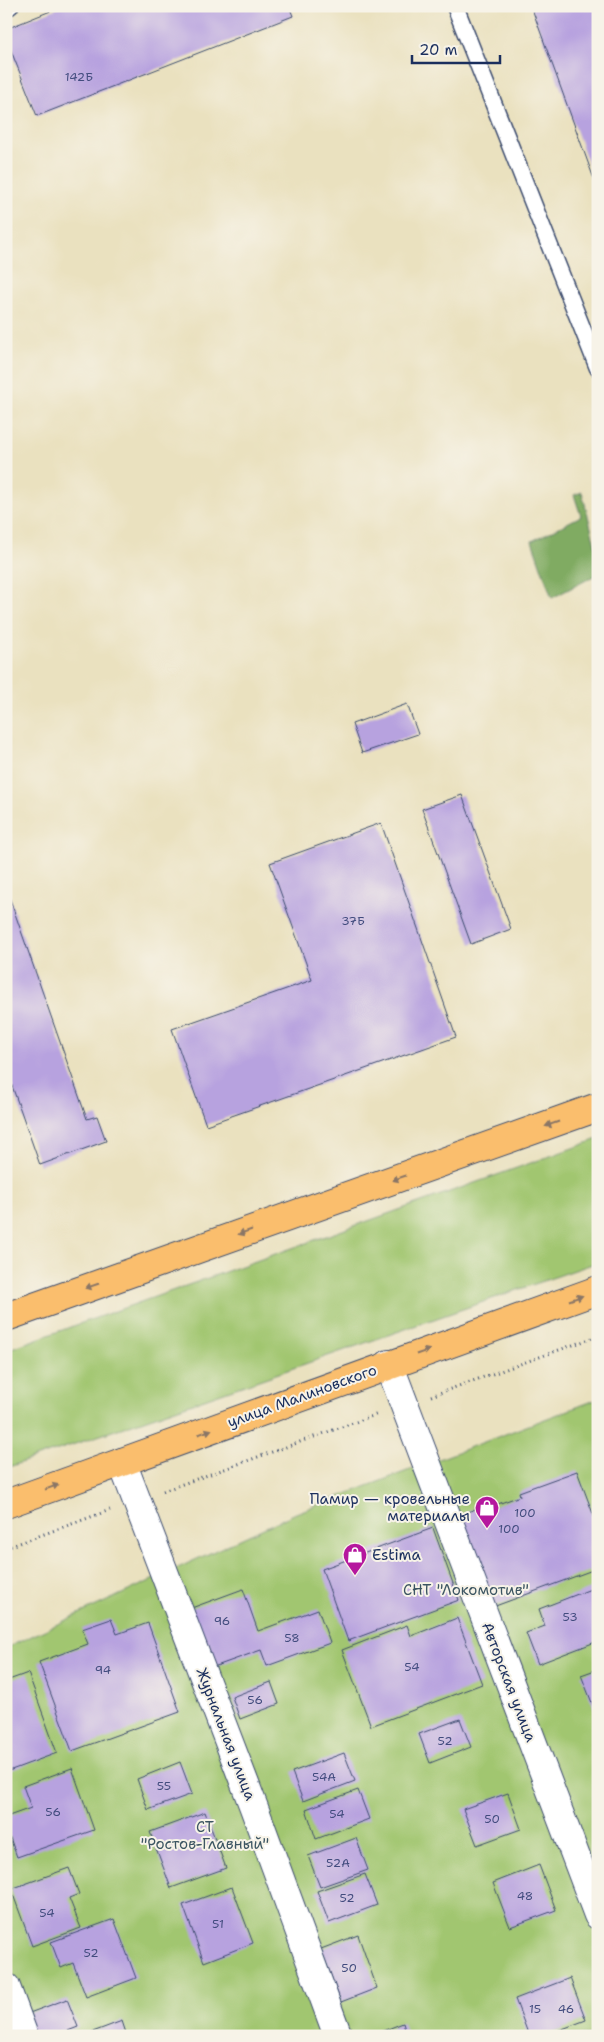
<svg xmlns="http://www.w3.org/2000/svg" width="604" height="2042" font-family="'Shantell Sans',sans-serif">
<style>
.green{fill:#a1c670;stroke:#5e7a67}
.forest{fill:#80ab62;stroke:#4e6d60}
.building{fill:#b7a2df}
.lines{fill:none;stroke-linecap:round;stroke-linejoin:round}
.lane-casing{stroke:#3a4a6d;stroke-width:19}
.street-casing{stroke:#3a4a6d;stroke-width:30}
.highway-casing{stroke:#3a4a6d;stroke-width:30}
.path{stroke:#3a4a6d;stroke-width:3;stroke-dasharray:1 4;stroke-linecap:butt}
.lane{stroke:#fff;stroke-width:16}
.street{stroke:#fff;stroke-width:28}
.highway{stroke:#fabe6d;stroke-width:28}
.oneway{fill:#8a7666}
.labels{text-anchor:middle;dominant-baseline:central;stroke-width:4;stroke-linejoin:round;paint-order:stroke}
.number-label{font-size:12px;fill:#424c7e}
.street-label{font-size:15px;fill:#1b2f5e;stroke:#f7f3e8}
.poi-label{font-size:15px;fill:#1b2f5e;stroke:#f7f3e8;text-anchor:end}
.park-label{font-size:15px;fill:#3c5562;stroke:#f7f3e8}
</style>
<rect width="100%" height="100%" fill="#f7f3e8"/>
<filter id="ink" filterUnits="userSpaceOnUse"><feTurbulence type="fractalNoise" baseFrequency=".02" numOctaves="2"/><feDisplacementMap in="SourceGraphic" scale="10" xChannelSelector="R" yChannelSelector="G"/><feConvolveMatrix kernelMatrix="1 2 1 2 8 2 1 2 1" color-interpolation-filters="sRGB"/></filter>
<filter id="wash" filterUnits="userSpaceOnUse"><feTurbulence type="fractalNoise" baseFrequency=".0096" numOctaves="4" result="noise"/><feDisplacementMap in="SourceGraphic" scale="20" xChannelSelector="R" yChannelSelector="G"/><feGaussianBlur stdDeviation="1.12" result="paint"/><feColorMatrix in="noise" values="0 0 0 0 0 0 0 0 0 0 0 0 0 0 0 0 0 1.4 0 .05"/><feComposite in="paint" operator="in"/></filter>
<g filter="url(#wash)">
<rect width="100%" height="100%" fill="#eae1bf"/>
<path class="green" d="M598 1139V1262L6 1468V1350Z
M598 1399V2036H6V1648L296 1513Z"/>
<path class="forest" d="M582 492 596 548V575L552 598 532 541 581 516 574 495Z"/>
<g id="blocks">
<path class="building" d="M63 6H289L293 16 37 116 6 38V29Z
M531 6H598V190Z
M407 704 418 734 362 753 352 724Z
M462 795 511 929 471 944 422 809Z
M381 823 456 1037 206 1125 172 1029 312 980 270 863Z
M6 888 87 1119 97 1116 106 1141 40 1165 6 1069Z
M577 1471 598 1527V1568L490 1608 455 1517 483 1506 484 1509 520 1496 519 1492Z
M433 1528 459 1600 348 1641 322 1569Z
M596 1587 598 1641 538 1664 526 1633 545 1626 539 1609Z
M243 1589 258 1631 318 1609 330 1643 267 1666 261 1650 208 1669 186 1610Z
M457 1618 482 1684 371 1726 342 1650 407 1625 411 1636Z
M111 1619 117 1634 148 1623 180 1712 72 1751 39 1662 88 1644 82 1629Z
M598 1669V1718L581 1675Z
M28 1673 57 1753 6 1772V1681Z
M271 1682 279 1704 240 1719 232 1697Z
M460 1719 471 1747 430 1763 419 1734Z
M344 1753 355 1781 303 1801 292 1772Z
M180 1762 192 1794 148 1810 137 1779Z
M72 1768 94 1830 17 1857 6 1827V1817L31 1808 23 1786Z
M358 1790 369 1819 316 1839 306 1809Z
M508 1793 521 1829 477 1845 463 1809Z
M205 1812 226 1868 171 1888 150 1832Z
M356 1838 368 1870 320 1887 308 1856Z
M539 1865 556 1910 510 1927 493 1883Z
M69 1868 79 1894 69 1898 81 1928 32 1946 11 1889Z
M365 1874 377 1905 329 1923 317 1891Z
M232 1887 253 1943 204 1962 183 1905Z
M114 1919 136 1978 86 1997 73 1963 61 1968 51 1942Z
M358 1935 377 1988 341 2002 321 1949Z
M570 1978 586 2020 544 2036H529L515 1999Z
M67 1999 78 2027 55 2036H31L24 2015Z
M122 2021 127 2036H82Z
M403 2023 407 2036H370Z"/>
</g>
</g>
<g filter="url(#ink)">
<use href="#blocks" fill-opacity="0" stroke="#3a4a6d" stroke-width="1"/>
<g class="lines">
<defs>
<path id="lane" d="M455 6 598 368
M6 8 10 6"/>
<path id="street" d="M389 1364 598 1915
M122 1462 253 1805 338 2036
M6 1987 24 2036"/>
<path id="highway" d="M6 1317 598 1107
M6 1504 598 1290"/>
</defs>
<use href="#lane" class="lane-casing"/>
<use href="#street" class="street-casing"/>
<use href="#highway" class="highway-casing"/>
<path class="path" d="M431 1396 598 1336
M163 1491 378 1414
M6 1548 110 1510"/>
<use href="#lane" class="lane"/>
<use href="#street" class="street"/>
<use href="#highway" class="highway"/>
</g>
<defs><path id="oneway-solid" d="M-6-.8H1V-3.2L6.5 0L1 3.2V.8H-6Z" transform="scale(1.25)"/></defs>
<g class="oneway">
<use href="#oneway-solid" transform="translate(552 1124) rotate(161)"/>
<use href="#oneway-solid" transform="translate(399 1178) rotate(161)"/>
<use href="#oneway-solid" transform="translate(245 1232) rotate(161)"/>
<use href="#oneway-solid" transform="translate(92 1286) rotate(161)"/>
<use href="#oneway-solid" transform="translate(576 1298) rotate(-19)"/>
<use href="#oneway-solid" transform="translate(423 1352) rotate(-19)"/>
<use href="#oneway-solid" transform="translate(205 1432) rotate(-20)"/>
<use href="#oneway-solid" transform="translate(52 1487) rotate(-20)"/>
</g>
</g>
<defs>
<symbol id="shop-pin" viewBox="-11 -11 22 30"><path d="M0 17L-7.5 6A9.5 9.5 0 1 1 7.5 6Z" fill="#b5179e" stroke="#f7f3e8"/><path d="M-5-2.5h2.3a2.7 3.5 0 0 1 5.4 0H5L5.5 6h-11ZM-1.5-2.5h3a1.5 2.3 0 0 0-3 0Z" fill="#fff"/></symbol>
</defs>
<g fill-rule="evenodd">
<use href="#shop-pin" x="473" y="1494" width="28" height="38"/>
<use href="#shop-pin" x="341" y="1541" width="28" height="38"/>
</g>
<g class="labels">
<g class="number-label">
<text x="79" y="77">142Б</text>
<text x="353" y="921">37Б</text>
<text x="525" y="1513">100</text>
<text x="509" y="1529">100</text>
<text x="570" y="1617">53</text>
<text x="222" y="1621">96</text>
<text x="292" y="1638">58</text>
<text x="412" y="1667">54</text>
<text x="103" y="1670">94</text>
<text x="255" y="1700">56</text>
<text x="445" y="1741">52</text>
<text x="324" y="1777">54А</text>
<text x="164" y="1786">55</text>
<text x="53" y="1812">56</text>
<text x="337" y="1814">54</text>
<text x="492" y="1819">50</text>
<text x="338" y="1863">52А</text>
<text x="525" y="1896">48</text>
<text x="347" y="1898">52</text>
<text x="47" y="1913">54</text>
<text x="218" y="1924">51</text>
<text x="91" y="1953">52</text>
<text x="349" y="1968">50</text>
<text x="535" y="2009">15</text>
<text x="566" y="2009">46</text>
</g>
<g class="street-label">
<text transform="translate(302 1396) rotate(-20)">улица Малиновского</text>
<text transform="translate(509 1682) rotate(69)">Авторская улица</text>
<text transform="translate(226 1734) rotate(69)">Журнальная улица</text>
</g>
<g class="poi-label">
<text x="470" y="1499">Памир — кровельные<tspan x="470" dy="17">материалы</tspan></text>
<text x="372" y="1555" text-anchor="start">Estima</text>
</g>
<g class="park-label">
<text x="466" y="1590">СНТ "Локомотив"</text>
<text x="205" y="1827">СТ<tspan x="205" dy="17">"Ростов-Главный"</tspan></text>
</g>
</g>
<rect width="604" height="2042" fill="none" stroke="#f7f3e8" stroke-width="25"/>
<path d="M412 55v8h88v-8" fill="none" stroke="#1b2f5e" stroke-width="2.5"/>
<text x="419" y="55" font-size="15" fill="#1b2f5e" stroke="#f7f3e8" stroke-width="4" paint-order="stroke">20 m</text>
</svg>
